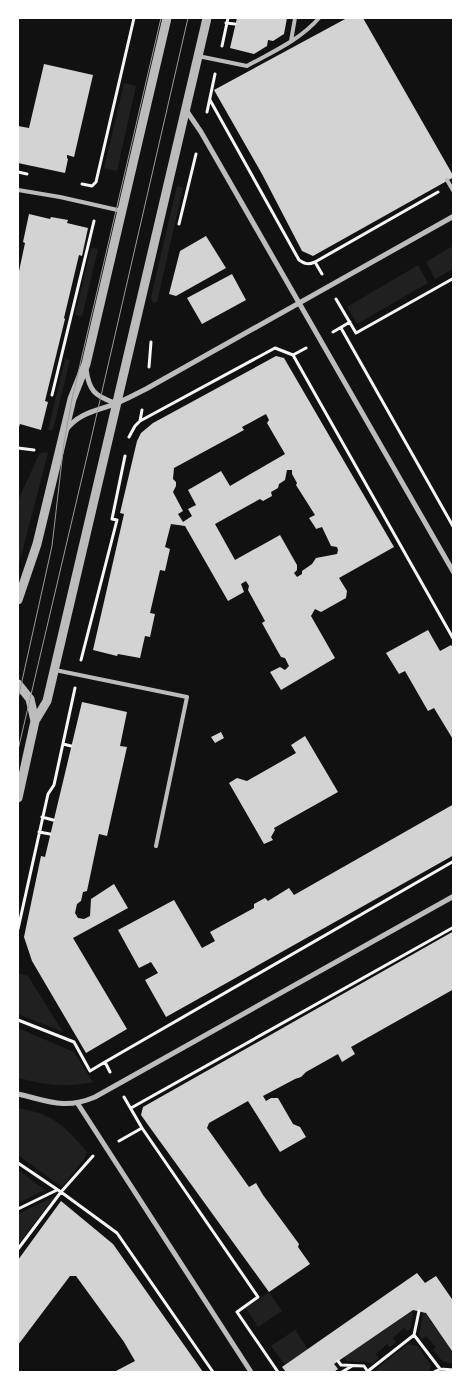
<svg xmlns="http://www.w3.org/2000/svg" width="471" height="1390" font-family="Jost,sans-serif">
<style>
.green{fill:#202020}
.building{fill:#d3d3d3;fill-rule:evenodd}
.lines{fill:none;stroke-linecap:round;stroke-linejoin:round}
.path{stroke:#f5f5f5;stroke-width:3}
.service{stroke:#bcbcbc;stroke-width:4}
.minor{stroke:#bcbcbc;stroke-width:5}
.tertiary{stroke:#bcbcbc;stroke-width:9}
.tram{stroke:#9a9a9a;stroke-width:1}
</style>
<rect width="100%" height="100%" fill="#111"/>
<path class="green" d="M124 83 136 86 117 171 104 168Z
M177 186 183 188 157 302 153 303 151 297Z
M453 246V269L435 279 426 262Z
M91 248 98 249 82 317 75 315Z
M418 265 428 283 357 324 347 307Z
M65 359 70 360 53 430H48Z
M44 452 48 453 18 568V501L39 454Z
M18 973 28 976 63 1032 18 1014Z
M18 1028 74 1052 93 1082C63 1088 47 1085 18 1078Z
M18 1108C53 1114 64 1125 87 1152L84 1159 62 1187 18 1155Z
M18 1170 45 1190 18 1203Z
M55 1196 18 1245V1214Z
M269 1292 282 1311 258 1327 246 1308Z
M413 1310 411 1328 408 1331 404 1328 393 1338 396 1342 390 1347 387 1344 376 1354 379 1358 372 1364 363 1361 362 1362 347 1361 344 1357Z
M423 1312 426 1313 453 1354V1364L444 1362 437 1356 438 1355 433 1350 436 1347 426 1336 422 1339 419 1335Z
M295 1330 308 1349 285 1365 271 1346Z
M408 1344 418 1346 431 1366 429 1372H376L377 1368Z"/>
<path class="building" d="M237 18H287L284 34 273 41 268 40 267 46 254 54 230 48Z
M347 18H363L454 177 313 256 302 251 262 174 214 90Z
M44 64 93 75 74 157 67 155V158L68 159 65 173 18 163V126L29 128Z
M29 214 50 219 51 217 68 220 67 223 88 228 82 256 79 255 64 318 65 319 45 401 48 402 41 430 20 424 19 427H18V276L25 243 23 242Z
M206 236 226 268 176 296 169 294 180 251Z
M232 274 246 300 202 324 187 298Z
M276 356 284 358 394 547 339 578 347 591 346 598 321 612 315 609 311 616 335 658 281 690 270 672 280 667 285 670 289 666 285 658 281 657 277 650 262 623 265 621 248 590 249 586 246 581 241 584 244 592 228 601 185 526 171 524 165 547 170 549 165 571 160 570 150 613 155 614 150 637 145 636 140 658 118 654 117 656 93 650 124 514 120 513 137 441 141 433 153 423ZM266 414 269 420 267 423 285 454 230 486 221 471 188 490 196 505 188 509 192 516 183 522 178 514 183 511 173 492 176 486V482L173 479 174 468 244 430 242 427ZM287 470H292V474L297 483 296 485 315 515 309 518 315 527 316 529 322 527 331 546 337 547 338 550 337 554 316 558 312 564 302 571V574L297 577 294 573 297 570V565L280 535 235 560 215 524 260 499 263 501 272 496 271 492 278 488 279 484 285 480Z
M428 630 440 651 451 645 454 649V741L434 708 428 711 405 671 399 674 386 653Z
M82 702 127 712 120 746 127 747 107 836 99 834 87 891 83 892 81 901 77 904 75 913 78 918 84 919 90 916 91 899 114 884 128 908 73 938 127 1029 86 1053 32 961 24 937 41 856 45 857Z
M221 732 224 738 215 743 211 737Z
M305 736 338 792 274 828 275 830 271 837 273 840 264 844 229 783 237 778 247 781 296 753 291 745Z
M454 804V855L166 1017 145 980 158 973 151 962 139 968 118 930 174 900 202 948 215 941 210 932 254 908V904L265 898 268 901 289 888 294 895Z
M454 931V989L351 1047 355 1054 342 1062 338 1054 306 1072 301 1077 295 1079 263 1096 266 1101 271 1098H278L293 1124 300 1127 306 1137 280 1152 248 1101 209 1123 207 1128 249 1187 256 1183 263 1195 299 1244 298 1247 310 1264 269 1292 151 1129 141 1115 143 1107Z
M61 1201 113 1244 203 1372H114L135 1361 124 1342 76 1276H70L18 1345V1260Z
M417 1273 425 1283 436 1276 454 1302V1354L426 1313 413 1310 334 1364 338 1369 334 1372H286L282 1367Z"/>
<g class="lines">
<path class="path" d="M226 23 235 24
M222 46 228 18
M210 100 299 260C305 264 308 265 315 262L322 274
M207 112 215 74
M18 172 27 174
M82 184 92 186 96 182 134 18
M179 224 196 154
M315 262 438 192
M336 299 356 333 454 278
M341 328 454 528
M333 332 350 322
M293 355 306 348
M149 367 151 342
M52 395 94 221
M140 421 142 410
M129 437 135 426 140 421 275 348 293 355 454 640
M18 448 34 450
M81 660 117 520 112 519 125 456
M63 744 71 746
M42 817 53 820
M39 832 50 834
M18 929 48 794 54 785 75 688
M18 1020 74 1042 90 1071 105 1062 110 1072
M105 1062 454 861
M131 1108 454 927
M142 1128 258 1297 237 1312 278 1372
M119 1141 142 1128 124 1097
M93 1156 61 1192 117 1233 213 1372
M18 1163 61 1192 18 1249
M18 1209 57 1190
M414 1335 419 1311
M338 1361 341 1365 364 1366 368 1372
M368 1371 414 1335 440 1369
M342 1372 352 1366
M434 1372 440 1369 454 1370"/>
<path class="service" d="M291 41 295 18
M198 56 247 66C272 52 300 40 319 18
M447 180 454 192
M18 190 60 197 122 211
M55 670 187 697 156 846"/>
<path class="minor" d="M186 110 201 132 454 573
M86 369C89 391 95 396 115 403
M66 430C79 412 98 411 117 403 127 399 136 394 146 389L454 216
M18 1094C48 1101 65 1110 95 1097L454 896
M78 1104 251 1372"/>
<path class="tertiary" d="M18 600 37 544 72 399 86 364 167 18
M18 684 30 699 35 721
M18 798 35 721 47 701 207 18"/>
<path class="tram" d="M18 699 52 546 64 443 72 399 161 18
M18 750 89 448 188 18"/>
</g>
<rect width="471" height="1390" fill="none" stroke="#ffffff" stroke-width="38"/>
</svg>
